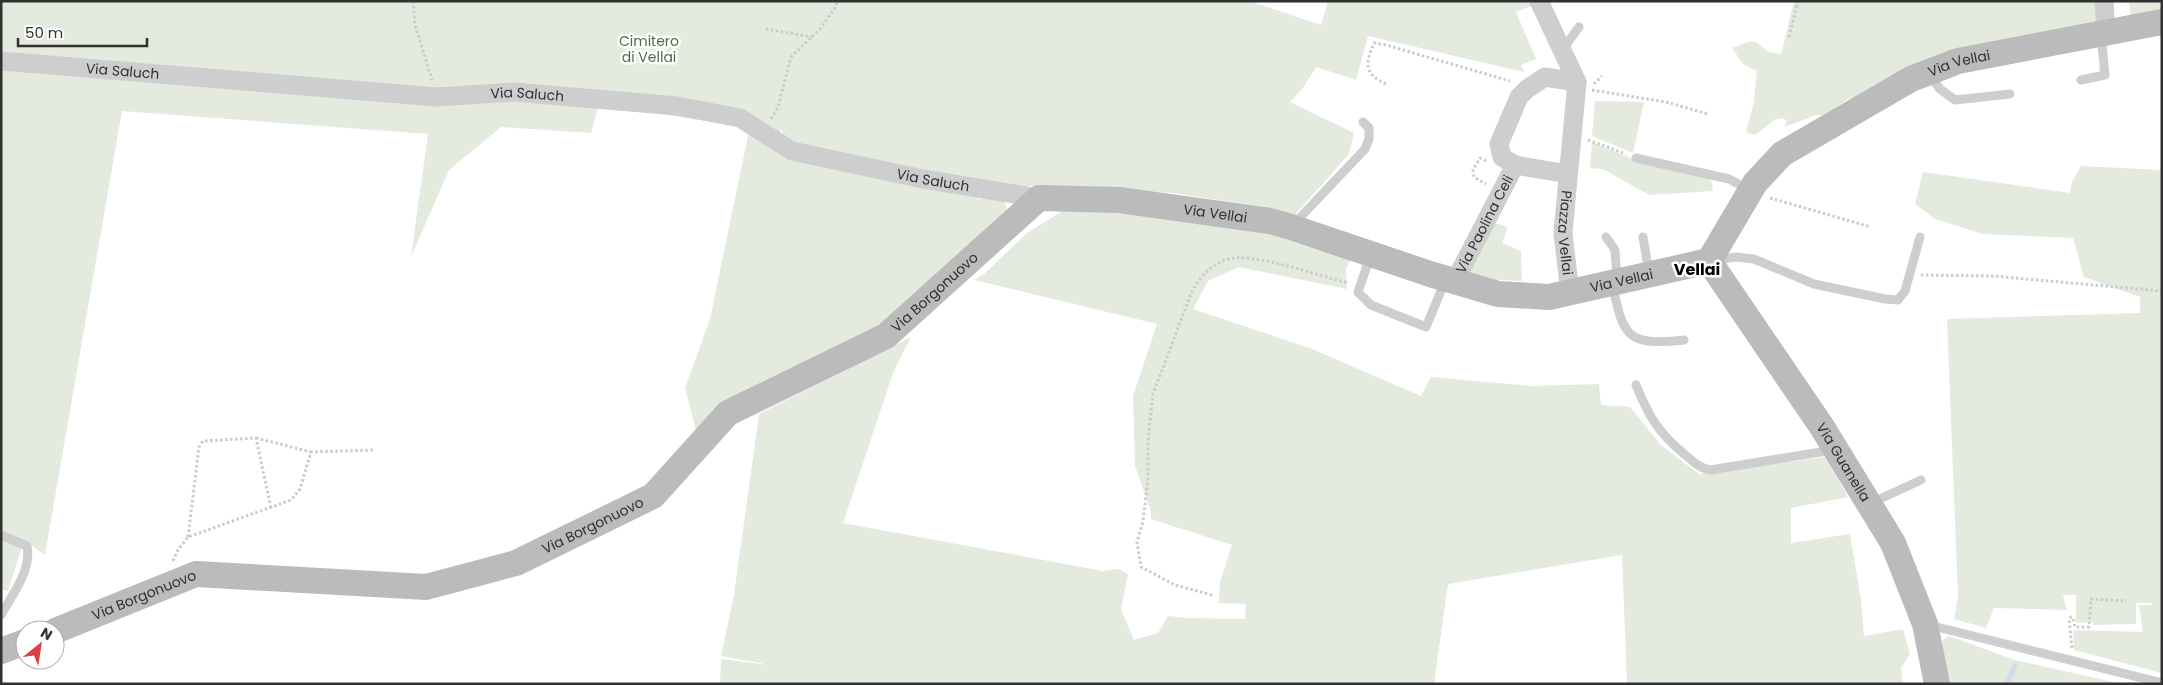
<svg xmlns="http://www.w3.org/2000/svg" width="2163" height="685" font-family="Poppins,sans-serif">
<style>
.green{fill:#e4eade}
.lines{fill:none;stroke-linecap:round;stroke-linejoin:round}
.stream{stroke:#cedfeb;stroke-width:5}
.path{stroke:#cbcbcb;stroke-width:3;stroke-dasharray:2.5 2.5;stroke-linecap:butt}
.lane{stroke:#cecece;stroke-width:9}
.street{stroke:#cecece;stroke-width:19}
.secondary{stroke:#bbb;stroke-width:26}
.labels{text-anchor:middle;dominant-baseline:central;stroke-width:5;stroke-linejoin:round;paint-order:stroke}
.park-label{font-size:14px;fill:#536a41;stroke:#fff}
.street-label{font-size:14px;fill:#313131;stroke:#fff}
.quarter-label{font-size:16px;font-weight:bold;fill:#000;stroke:#fff}
</style>
<rect width="100%" height="100%" fill="#fff"/>
<path class="green" d="M1 1H1250L1321 25 1328 1H1535L1536 4 1516 12 1536 59 1521 65 1524 72 1368 36 1356 80 1316 67 1303 88 1290 102 1354 133 1349 154 1294 216 1251 205 1173 193 1101 188 998 185 937 172 821 155 789 145 780 128 784 157 970 194 980 199 1000 191 1009 214 880 330 696 430 685 388 710 319 749 131 738 126 599 104 591 133 501 127 449 170 411 257 428 134 122 111 45 555 31 545 21 550 8 591 1 589Z
M1794 1H2099L2100 22 1858 102 1850 98 1832 110 1827 115H1816L1784 127 1787 121 1783 118 1776 119 1755 135 1746 132 1754 102 1757 71 1743 64 1732 48 1748 42H1756L1769 52 1781 54Z
M2129 1H2162V14L2131 19Z
M1595 101 1644 102 1633 153 1592 136Z
M1592 142 1635 160 1711 178 1713 191 1649 195 1603 169 1590 168Z
M2081 166 2162 170V626L2160 627 2162 673 2074 650 2073 630 2143 632 2139 605H2152V603H2136V624L2093 625V622L2076 623V595H2063L2067 610 1994 608 1986 628 1954 619 1958 597 1947 319 2140 313V297L2084 277 2073 238 1983 234 1935 219 1915 204 1923 172 2070 193 2072 182Z
M1069 207 1229 221 1353 256 1346 268 1347 289 1239 267 1208 281 1193 309 1312 349 1421 396 1431 377 1532 386 1599 384 1601 405 1630 407 1661 445 1699 474 1826 457 1848 497 1791 508V543L1850 534 1861 600 1864 636 1903 629 1910 654 1901 668 1903 684H1627L1622 555 1448 584 1434 684H720L721 659 771 665 721 656 734 595 759 414 911 337 893 373 843 523 1103 571 1119 569 1128 574 1121 609 1134 640 1158 633 1168 616 1188 618 1245 619 1246 604 1219 603 1220 582 1232 545 1151 519V511L1135 466 1133 396 1157 324 974 280 984 274 1027 233Z
M1492 222 1508 227 1502 243 1521 251 1522 281 1482 279 1469 274Z
M1949 636 2015 660 2113 682V684H1949L1942 646 1943 640Z"/>
<g class="lines">
<path class="stream" d="M2007 684 2015 665"/>
<path class="path" d="M413 1 415 25 432 80
M766 29 812 37
M1789 37 1798 1
M1386 84C1364 74 1365 63 1374 43L1386 45 1510 81
M1594 84 1602 76
M1592 90 1666 102 1708 114
M771 119 778 107 791 57 820 29 835 8 837 1
M1588 140 1626 154
M1486 161 1480 158 1473 170 1474 177 1486 184
M1770 198 1871 227
M1921 275 1992 276 2162 291
M256 438 311 452
M188 537 199 447 203 441 256 438 271 508
M173 561 178 550 188 537 291 500 300 489 311 452 373 450
M1212 595 1175 585 1141 567 1137 542 1143 521 1148 479V441L1153 394 1192 291C1200 277 1210 266 1225 260 1250 250 1321 277 1349 283
M2072 648 2069 620 2071 617 2073 618 2075 627H2089L2091 599 2126 601"/>
<path class="lane" d="M1562 50 1579 27
M1929 74 1940 89 1955 100 2010 94
M2081 80 2105 75 2101 35
M1636 158 1729 179 1748 189
M1293 225 1365 149 1369 139V128L1363 122
M1606 237 1615 250 1617 280
M1643 237 1649 273
M1370 257 1358 292 1371 305 1426 327 1445 281
M1715 260 1736 257 1754 259 1814 284 1885 299 1898 300 1905 291 1920 237
M1612 284C1624 337 1626 346 1684 340
M1636 385C1649 417 1658 432 1684 454 1693 461 1699 468 1710 470L1833 450
M1871 503 1921 480
M1 535 27 546C32 570 12 595 1 615
M1929 625 2162 683"/>
<g class="street">
<path id="s1" d="M1539 1 1577 82 1563 233 1570 293"/>
<path d="M2104 1 2106 32"/>
<path id="s2" d="M1 61 437 97 514 92 677 106 740 118 792 151 923 179 1039 198"/>
<path d="M1568 174 1515 165 1502 157 1499 144 1519 97 1527 89 1545 77 1577 82"/>
<path id="s3" d="M1455 281 1515 165"/>
</g>
<g class="secondary">
<path id="s4" d="M1709 261 1822 427 1893 543 1925 624 1937 684"/>
<path id="s5" d="M55 631 196 574 426 587 516 563 653 496 728 413 886 336 1039 198 1119 200 1270 221 1291 227 1430 274 1498 294 1549 297 1709 261 1755 183 1782 154 1911 79 1958 61 2162 22"/>
<path d="M1 651 25 642"/>
</g>
</g>
<g class="labels">
<g class="park-label">
<text x="649" y="41">Cimitero<tspan x="649" dy="16">di Vellai</tspan></text>
</g>
<g class="street-label">
<text stroke="none"><textPath href="#s5" startOffset="2139">Via Vellai</textPath></text>
<text stroke="none"><textPath href="#s2" startOffset="122">Via Saluch</textPath></text>
<text stroke="none"><textPath href="#s2" startOffset="528">Via Saluch</textPath></text>
<text stroke="none"><textPath href="#s2" startOffset="948">Via Saluch</textPath></text>
<text stroke="none"><textPath href="#s5" startOffset="1299">Via Vellai</textPath></text>
<text stroke="none"><textPath href="#s3" startOffset="64">Via Paolina Celi</textPath></text>
<text stroke="none"><textPath href="#s1" startOffset="241">Piazza Vellai</textPath></text>
<text stroke="none"><textPath href="#s5" startOffset="1719">Via Vellai</textPath></text>
<text stroke="none"><textPath href="#s5" startOffset="981">Via Borgonuovo</textPath></text>
<text stroke="none"><textPath href="#s4" startOffset="242">Via Guanella</textPath></text>
<text stroke="none"><textPath href="#s5" startOffset="561">Via Borgonuovo</textPath></text>
<text stroke="none"><textPath href="#s5" startOffset="96">Via Borgonuovo</textPath></text>
</g>
<g class="quarter-label">
<text x="1697" y="269">Vellai</text>
</g>
</g>
<rect width="2163" height="685" fill="none" stroke="#313131" stroke-width="5"/>
<g transform="translate(40 645) rotate(30)"><circle r="24" fill="#ffffff" stroke="#adadad"/>
<path d="M0-4L9 19L0 12L-9 19Z" fill="#d94249"/>
<text y="-8" font-size="14" font-weight="bold" text-anchor="middle" fill="#313131">N</text>
</g>
<path d="M18 38v8h129v-8" fill="none" stroke="#313131" stroke-width="2.5"/>
<text x="25" y="38" font-size="15" fill="#313131" stroke="#ffffff" stroke-width="4" paint-order="stroke">50 m</text>
</svg>
